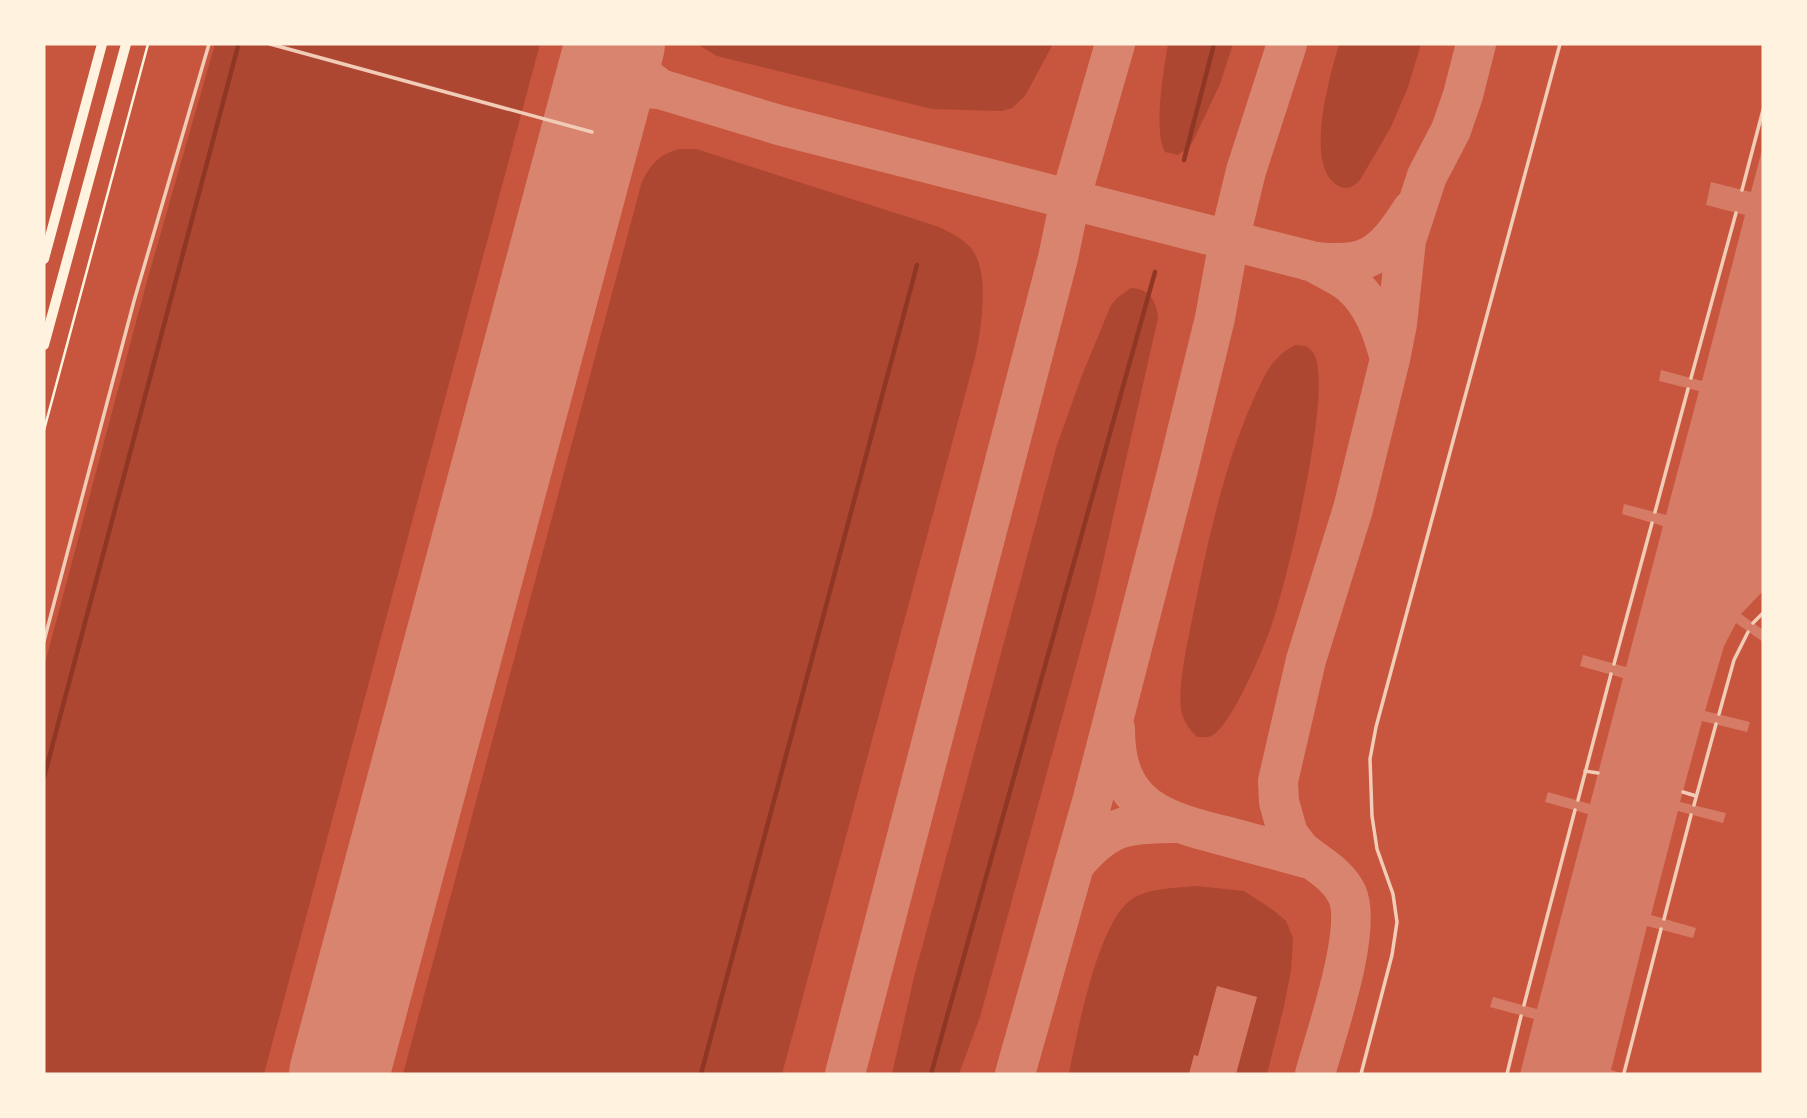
<svg xmlns="http://www.w3.org/2000/svg" width="1807" height="1118" font-family="'PT Sans',sans-serif">
<style>
.green{fill:#ae4732}
.lines{fill:none;stroke-linecap:round;stroke-linejoin:round}
.stream{stroke:#8f3625;stroke-width:4.5}
.taxiway{stroke:#d8846e;stroke-width:40}
.runway{stroke:#d8846e;stroke-width:100}
.building{fill:#d67c66}
.path{stroke:#fff3e0;stroke-width:2.5}
.service{stroke:#f1ccb7;stroke-width:3.5}
.secondary{stroke:#fff3e0;stroke-width:10}
</style>
<rect width="100%" height="100%" fill="#c8553d"/>
<path class="green" d="M215 44H540L264 1074H44V667L147 281Z
M697 44H1053L1025 96 1012 108 1002 111 932 109 717 56Z
M1168 44H1233L1220 84 1193 141 1189 147 1178 155 1165 152C1153 132 1164 68 1168 44Z
M1339 44H1421L1408 87 1391 127 1360 180C1355 185 1349 190 1341 187 1301 171 1331 73 1339 44Z
M680 149H696L939 227C949 232 960 237 968 245 992 266 981 330 975 358L782 1074H403L641 185C649 165 659 154 680 149Z
M1131 288C1149 288 1157 302 1158 318L1095 597 980 1017 959 1074H892L914 977 1057 445 1082 375 1111 305 1117 298Z
M1295 345 1306 346C1309 348 1312 351 1314 354 1334 388 1286 585 1271 627 1263 650 1232 724 1213 735 1209 738 1202 737 1197 737 1190 730 1183 721 1181 710 1178 686 1187 644 1192 620 1208 539 1226 453 1263 379 1270 364 1281 352 1295 345Z
M1196 886 1244 891 1273 910 1286 921 1293 938 1291 971 1284 1006 1267 1074H1069C1077 1033 1098 921 1132 899 1149 888 1176 888 1196 886Z"/>
<g class="lines">
<path class="stream" d="M1184 160 1214 44
M44 777 238 46
M701 1074 917 265
M931 1074 1155 272"/>
<path class="taxiway" d="M625 44 639 73 660 89 779 125 1311 261C1324 268 1340 275 1351 284 1373 303 1383 332 1390 359
M595 119C610 94 631 86 660 89
M1309 261C1366 269 1382 257 1412 210
M1115 729C1115 807 1161 820 1225 836 1255 844 1284 852 1313 860 1327 870 1340 879 1347 894 1363 929 1326 1034 1315 1074
M1313 860 1300 850 1288 834 1279 802 1278 781 1306 660 1353 509 1390 359 1397 324 1406 240 1427 176 1451 130 1463 95 1476 44
M1074 865C1108 825 1123 824 1174 823
M845 1074 1058 258 1070 200 1115 44
M1015 1074 1092 802 1177 473 1215 318 1229 241 1246 171 1287 44"/>
<path class="runway" d="M339 1074 615 44"/>
</g>
<path class="building" d="M1762 150 1763 591 1741 614 1763 630V642L1736 623 1724 646 1705 711 1750 722 1747 732 1702 721 1680 802 1726 813 1723 823 1678 811 1651 915 1696 928 1693 938 1647 926 1611 1070 1624 1074H1520L1534 1019 1490 1007 1493 997 1537 1009 1588 814 1545 802 1548 792 1590 804 1623 678 1580 666 1583 655 1626 667 1663 526 1622 514 1624 504 1666 515 1699 391 1659 381 1661 370 1702 381 1745 215 1706 205 1711 182 1751 192Z
M1217 986 1257 997 1236 1074H1189L1194 1055 1198 1056Z"/>
<g class="lines">
<path class="path" d="M44 430 148 44"/>
<path class="service" d="M270 44 592 132
M1742 190 1763 110
M1691 378 1736 213
M1655 512 1688 389
M1753 623 1763 613
M44 641 134 301 209 44
M1614 664 1652 523
M1719 714 1734 660 1748 632
M1585 771 1598 773
M1683 792 1696 796
M1578 800 1611 674
M1694 805 1716 724
M1664 919 1691 815
M1524 1005 1575 810
M1624 1073 1661 929
M1361 1074 1392 955 1397 922 1393 894 1377 849 1372 816 1370 759 1376 727 1560 44
M1507 1074 1521 1016"/>
<path class="secondary" d="M44 259 102 44
M44 345 126 44"/>
</g>
<rect width="1807" height="1118" fill="none" stroke="#fff3e0" stroke-width="91"/>
</svg>
